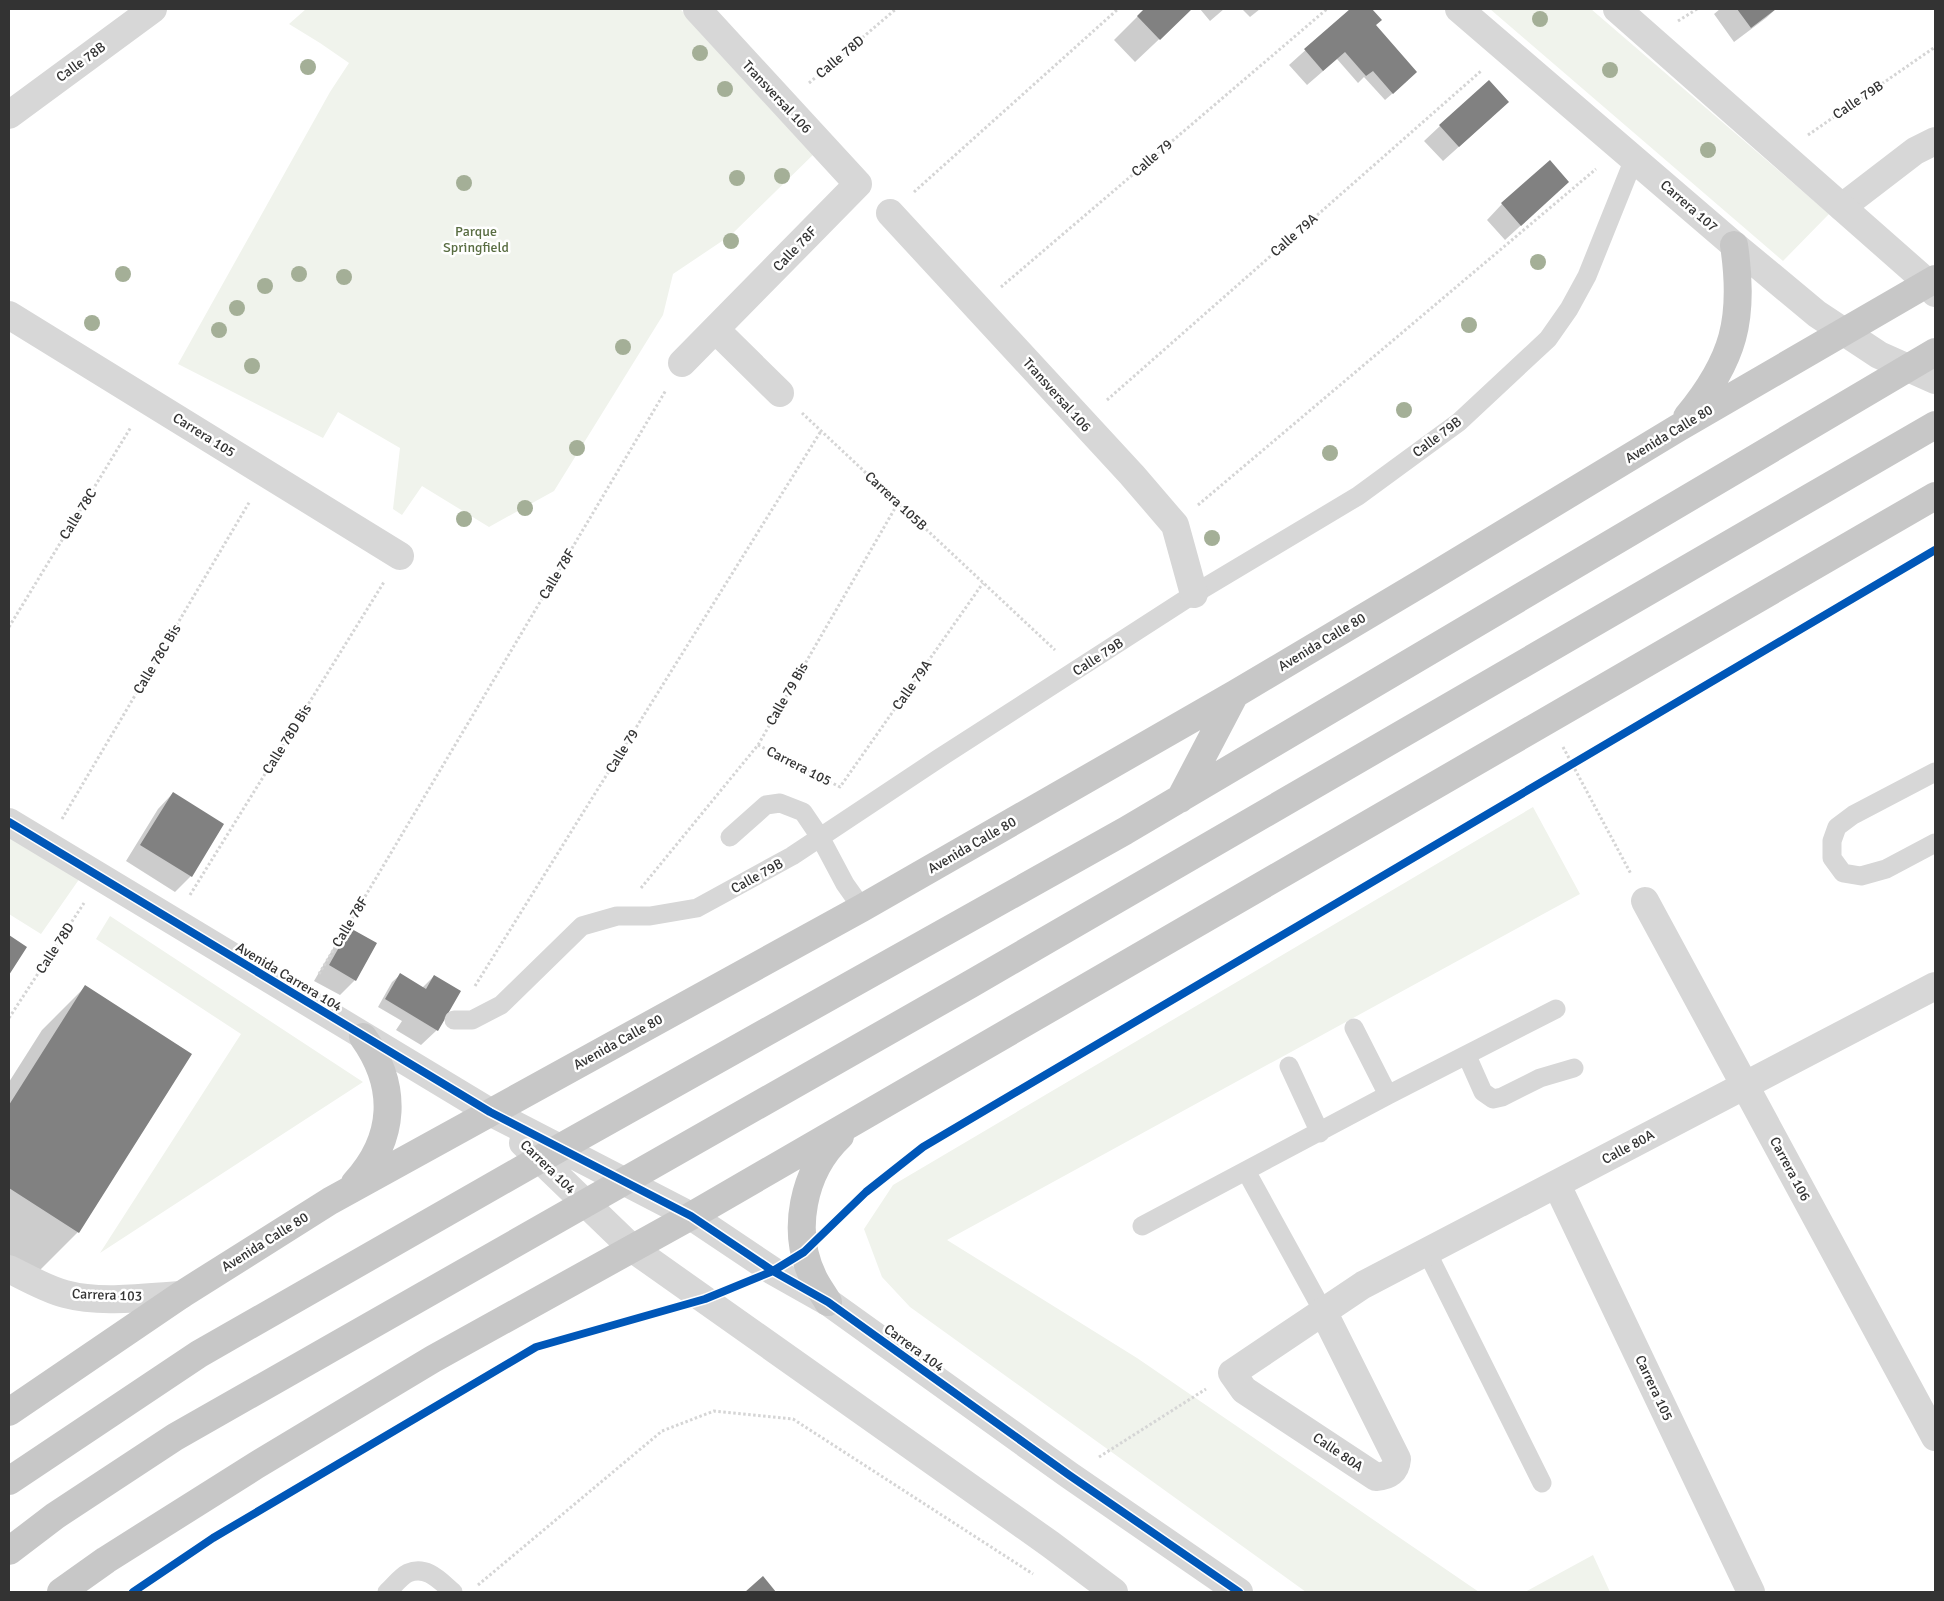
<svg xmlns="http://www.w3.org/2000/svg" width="1944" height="1601" font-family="Signika,sans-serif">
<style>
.green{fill:#f0f3ec}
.shadow{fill:#0003}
.building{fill:#818181}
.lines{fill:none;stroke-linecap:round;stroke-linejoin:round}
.path{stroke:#d5d5d5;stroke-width:3;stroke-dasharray:2.5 2.5;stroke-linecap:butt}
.service{stroke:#d7d7d7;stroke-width:19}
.minor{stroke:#d7d7d7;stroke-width:28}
.tertiary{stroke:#d7d7d7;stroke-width:28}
.trunk{stroke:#c7c7c7;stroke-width:28}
.cycleway-casing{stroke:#fff;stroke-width:11}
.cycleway{stroke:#0057b8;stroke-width:8}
.tree{fill:#a4af97}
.labels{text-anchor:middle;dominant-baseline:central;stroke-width:5;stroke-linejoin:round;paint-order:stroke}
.street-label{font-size:14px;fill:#333;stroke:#fff}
.park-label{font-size:14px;fill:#596d42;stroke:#fff}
</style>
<rect width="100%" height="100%" fill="#fff"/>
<path class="green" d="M306 9H680L820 148 731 235 673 274 663 315 554 491 489 527 422 486 402 515 393 509 400 448 338 412 323 438 178 364 330 92 349 63 320 43 289 24Z
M1490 9H1591L1829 214 1783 261Z
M1533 807 1580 894 947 1240 1137 1358 1479 1592H1306L910 1307 882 1277 864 1229 893 1185Z
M9 834 80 878 41 934 9 914Z
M110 916 363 1082 100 1253 241 1034 96 939Z
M1593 1555 1610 1592H1525Z"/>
<path class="shadow" d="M1145 9 1190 10 1135 62 1114 40Z
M1200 9H1224L1210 21Z
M1242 9H1260L1250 17Z
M1351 9H1370L1380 20 1374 25 1408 80 1385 100 1364 77 1358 83 1337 59 1307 85 1289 65Z
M1720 9H1776L1766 18 1734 42 1714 14Z
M1492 117 1443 161 1424 141 1440 126Z
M1568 182 1505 240 1487 220 1502 204Z
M173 793 191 876 175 892 126 861 158 809Z
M350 929 355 980 340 995 314 981 335 945Z
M400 975 422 988 434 976 437 1030 421 1045 396 1030 402 1021 378 1007 392 982Z
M86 986 78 1232 35 1275 9 1259V1082L42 1030Z"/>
<path class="building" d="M1144 9H1192L1160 40 1137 16Z
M1350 9H1372L1382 20 1376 25 1417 72 1393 94 1373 71 1366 76 1345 52 1323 71 1304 49Z
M1737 9H1776L1751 28Z
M1489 80 1509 102 1459 147 1439 125Z
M1550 160 1569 182 1521 226 1501 203Z
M173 792 224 824 192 877 140 845Z
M350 928 377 943 356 981 329 965Z
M9 935 27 947 9 975Z
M400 973 426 989 434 975 461 991 438 1031 385 999Z
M85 985 192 1054 79 1233 9 1188V1105Z
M763 1576 776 1592H745Z"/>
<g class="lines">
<path class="path" d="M1678 21 1697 9
M809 83 896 9
M1808 135 1935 47
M914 192 1118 9
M1001 287 1327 9
M1107 400 1481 71
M802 413 1055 650
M1198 505 1596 169
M9 627 131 427
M758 745 840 787 983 583
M1563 747 1631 874
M62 819 250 501
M641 888 758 745 898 503
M190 895 384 582
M319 974 666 390
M475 986 821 431
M9 1018 84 903
M1099 1457 1206 1389
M478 1585 662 1431 714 1411 793 1419 1033 1574"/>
<path class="service" d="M1935 772 1853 815 1837 827 1832 841V858L1843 873 1861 876 1886 869 1935 843
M730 837 766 805 780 803 803 812 820 837 845 884 862 908
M454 1020H472L501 1005 582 926 617 916H650L697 908 792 856 938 759 1194 594 1358 496 1459 422 1548 339 1569 309 1587 276 1634 159
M1354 1028 1388 1095
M1467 1056 1483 1092 1493 1099 1502 1097 1540 1078 1574 1068
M1289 1066 1320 1133
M1246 1171 1323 1311
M1142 1226 1388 1095 1556 1009
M1427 1252 1542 1483
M387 1592C393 1587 400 1577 408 1573 427 1565 440 1581 453 1592"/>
<path class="minor" d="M9 115 153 9
M1842 207 1915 151 1935 141
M890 213 1132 475 1175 525 1194 594
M9 315 400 556
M716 330 780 393
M682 363 858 184 697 9
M1645 901 1935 1437
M1557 1185 1751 1592
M1323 1311 1397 1459C1396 1471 1389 1476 1376 1477L1244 1390 1232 1373 1363 1285 1935 986"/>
<path class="tertiary" d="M1459 9 1734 245 1817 314 1879 355 1935 380
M1617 9 1928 283 1935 293
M9 822 490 1112 691 1216 773 1271 828 1302 1069 1475 1239 1592
M523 1143 633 1249 1050 1544 1114 1592
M9 1269C27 1278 46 1289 65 1294 102 1304 144 1297 181 1295"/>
<path class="trunk" d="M1687 417C1734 360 1745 319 1734 245
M1180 799 1235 694
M355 1183C396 1138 398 1086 363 1037
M828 1302C824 1295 818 1287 814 1279 790 1232 803 1171 840 1136
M9 1412 181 1295 330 1201 862 908 1235 694 1425 581 1678 428 1935 279
M9 1481 199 1354 540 1159 1125 831 1935 352
M9 1551 55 1516 175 1437 969 985 1935 425
M61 1592 106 1560 255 1466 433 1359 691 1216 1935 496"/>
<defs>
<path id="cycleway" d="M9 822 490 1112 691 1216 773 1271 828 1302 1069 1475 1239 1592
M133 1592 213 1538 536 1347 705 1299 773 1271 804 1252 866 1192 923 1147 1935 550"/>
</defs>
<use href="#cycleway" class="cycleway-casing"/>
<use href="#cycleway" class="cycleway"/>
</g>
<g class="tree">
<circle cx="1540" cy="19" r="8"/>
<circle cx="700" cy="53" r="8"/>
<circle cx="308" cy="67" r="8"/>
<circle cx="1610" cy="70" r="8"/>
<circle cx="725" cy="89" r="8"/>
<circle cx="1708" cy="150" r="8"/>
<circle cx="782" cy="176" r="8"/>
<circle cx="737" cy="178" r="8"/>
<circle cx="464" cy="183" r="8"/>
<circle cx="731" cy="241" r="8"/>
<circle cx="1538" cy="262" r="8"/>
<circle cx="123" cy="274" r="8"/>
<circle cx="299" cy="274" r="8"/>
<circle cx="344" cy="277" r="8"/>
<circle cx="265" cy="286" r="8"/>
<circle cx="237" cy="308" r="8"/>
<circle cx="92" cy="323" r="8"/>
<circle cx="1469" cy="325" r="8"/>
<circle cx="219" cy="330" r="8"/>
<circle cx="623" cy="347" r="8"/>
<circle cx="252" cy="366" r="8"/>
<circle cx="1404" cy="410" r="8"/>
<circle cx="577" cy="448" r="8"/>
<circle cx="1330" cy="453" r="8"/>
<circle cx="525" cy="508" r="8"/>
<circle cx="464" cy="519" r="8"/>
<circle cx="1212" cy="538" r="8"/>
</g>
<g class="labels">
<g class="street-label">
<text transform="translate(840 57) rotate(-40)">Calle 78D</text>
<text transform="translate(81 62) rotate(-36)">Calle 78B</text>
<text transform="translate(777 97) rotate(47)">Transversal 106</text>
<text transform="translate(1858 100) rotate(-34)">Calle 79B</text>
<text transform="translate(1152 158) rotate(-41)">Calle 79</text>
<text transform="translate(1689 206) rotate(41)">Carrera 107</text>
<text transform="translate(1294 235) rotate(-41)">Calle 79A</text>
<text transform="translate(795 249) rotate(-46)">Calle 78F</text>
<text transform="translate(1057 395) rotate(48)">Transversal 106</text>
<text transform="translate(1669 434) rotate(-31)">Avenida Calle 80</text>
<text transform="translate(204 435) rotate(32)">Carrera 105</text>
<text transform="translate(1437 437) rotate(-37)">Calle 79B</text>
<text transform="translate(896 501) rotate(43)">Carrera 105B</text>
<text transform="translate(78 514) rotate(-58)">Calle 78C</text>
<text transform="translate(557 574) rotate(-59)">Calle 78F</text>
<text transform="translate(1322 642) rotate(-31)">Avenida Calle 80</text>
<text transform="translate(1098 657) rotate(-33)">Calle 79B</text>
<text transform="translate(157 659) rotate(-59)">Calle 78C Bis</text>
<text transform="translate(912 685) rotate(-55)">Calle 79A</text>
<text transform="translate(787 694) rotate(-60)">Calle 79 Bis</text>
<text transform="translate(287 739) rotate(-58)">Calle 78D Bis</text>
<text transform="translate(622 751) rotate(-58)">Calle 79</text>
<text transform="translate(799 766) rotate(27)">Carrera 105</text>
<text transform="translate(972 845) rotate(-30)">Avenida Calle 80</text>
<text transform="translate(757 876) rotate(-29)">Calle 79B</text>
<text transform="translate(350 922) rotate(-59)">Calle 78F</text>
<text transform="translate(55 948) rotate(-57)">Calle 78D</text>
<text transform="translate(289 977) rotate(31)">Avenida Carrera 104</text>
<text transform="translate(618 1042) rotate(-29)">Avenida Calle 80</text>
<text transform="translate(1628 1147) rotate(-28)">Calle 80A</text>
<text transform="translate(548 1167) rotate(44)">Carrera 104</text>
<text transform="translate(1790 1169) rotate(62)">Carrera 106</text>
<text transform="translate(265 1242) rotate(-32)">Avenida Calle 80</text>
<text transform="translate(107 1295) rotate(2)">Carrera 103</text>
<text transform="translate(914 1348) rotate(36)">Carrera 104</text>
<text transform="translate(1654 1388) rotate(65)">Carrera 105</text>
<text transform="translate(1338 1452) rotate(34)">Calle 80A</text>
</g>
<g class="park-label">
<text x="476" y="231">Parque<tspan x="476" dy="16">Springfield</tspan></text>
</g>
</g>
<rect width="1944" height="1601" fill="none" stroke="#333333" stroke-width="20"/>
</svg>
